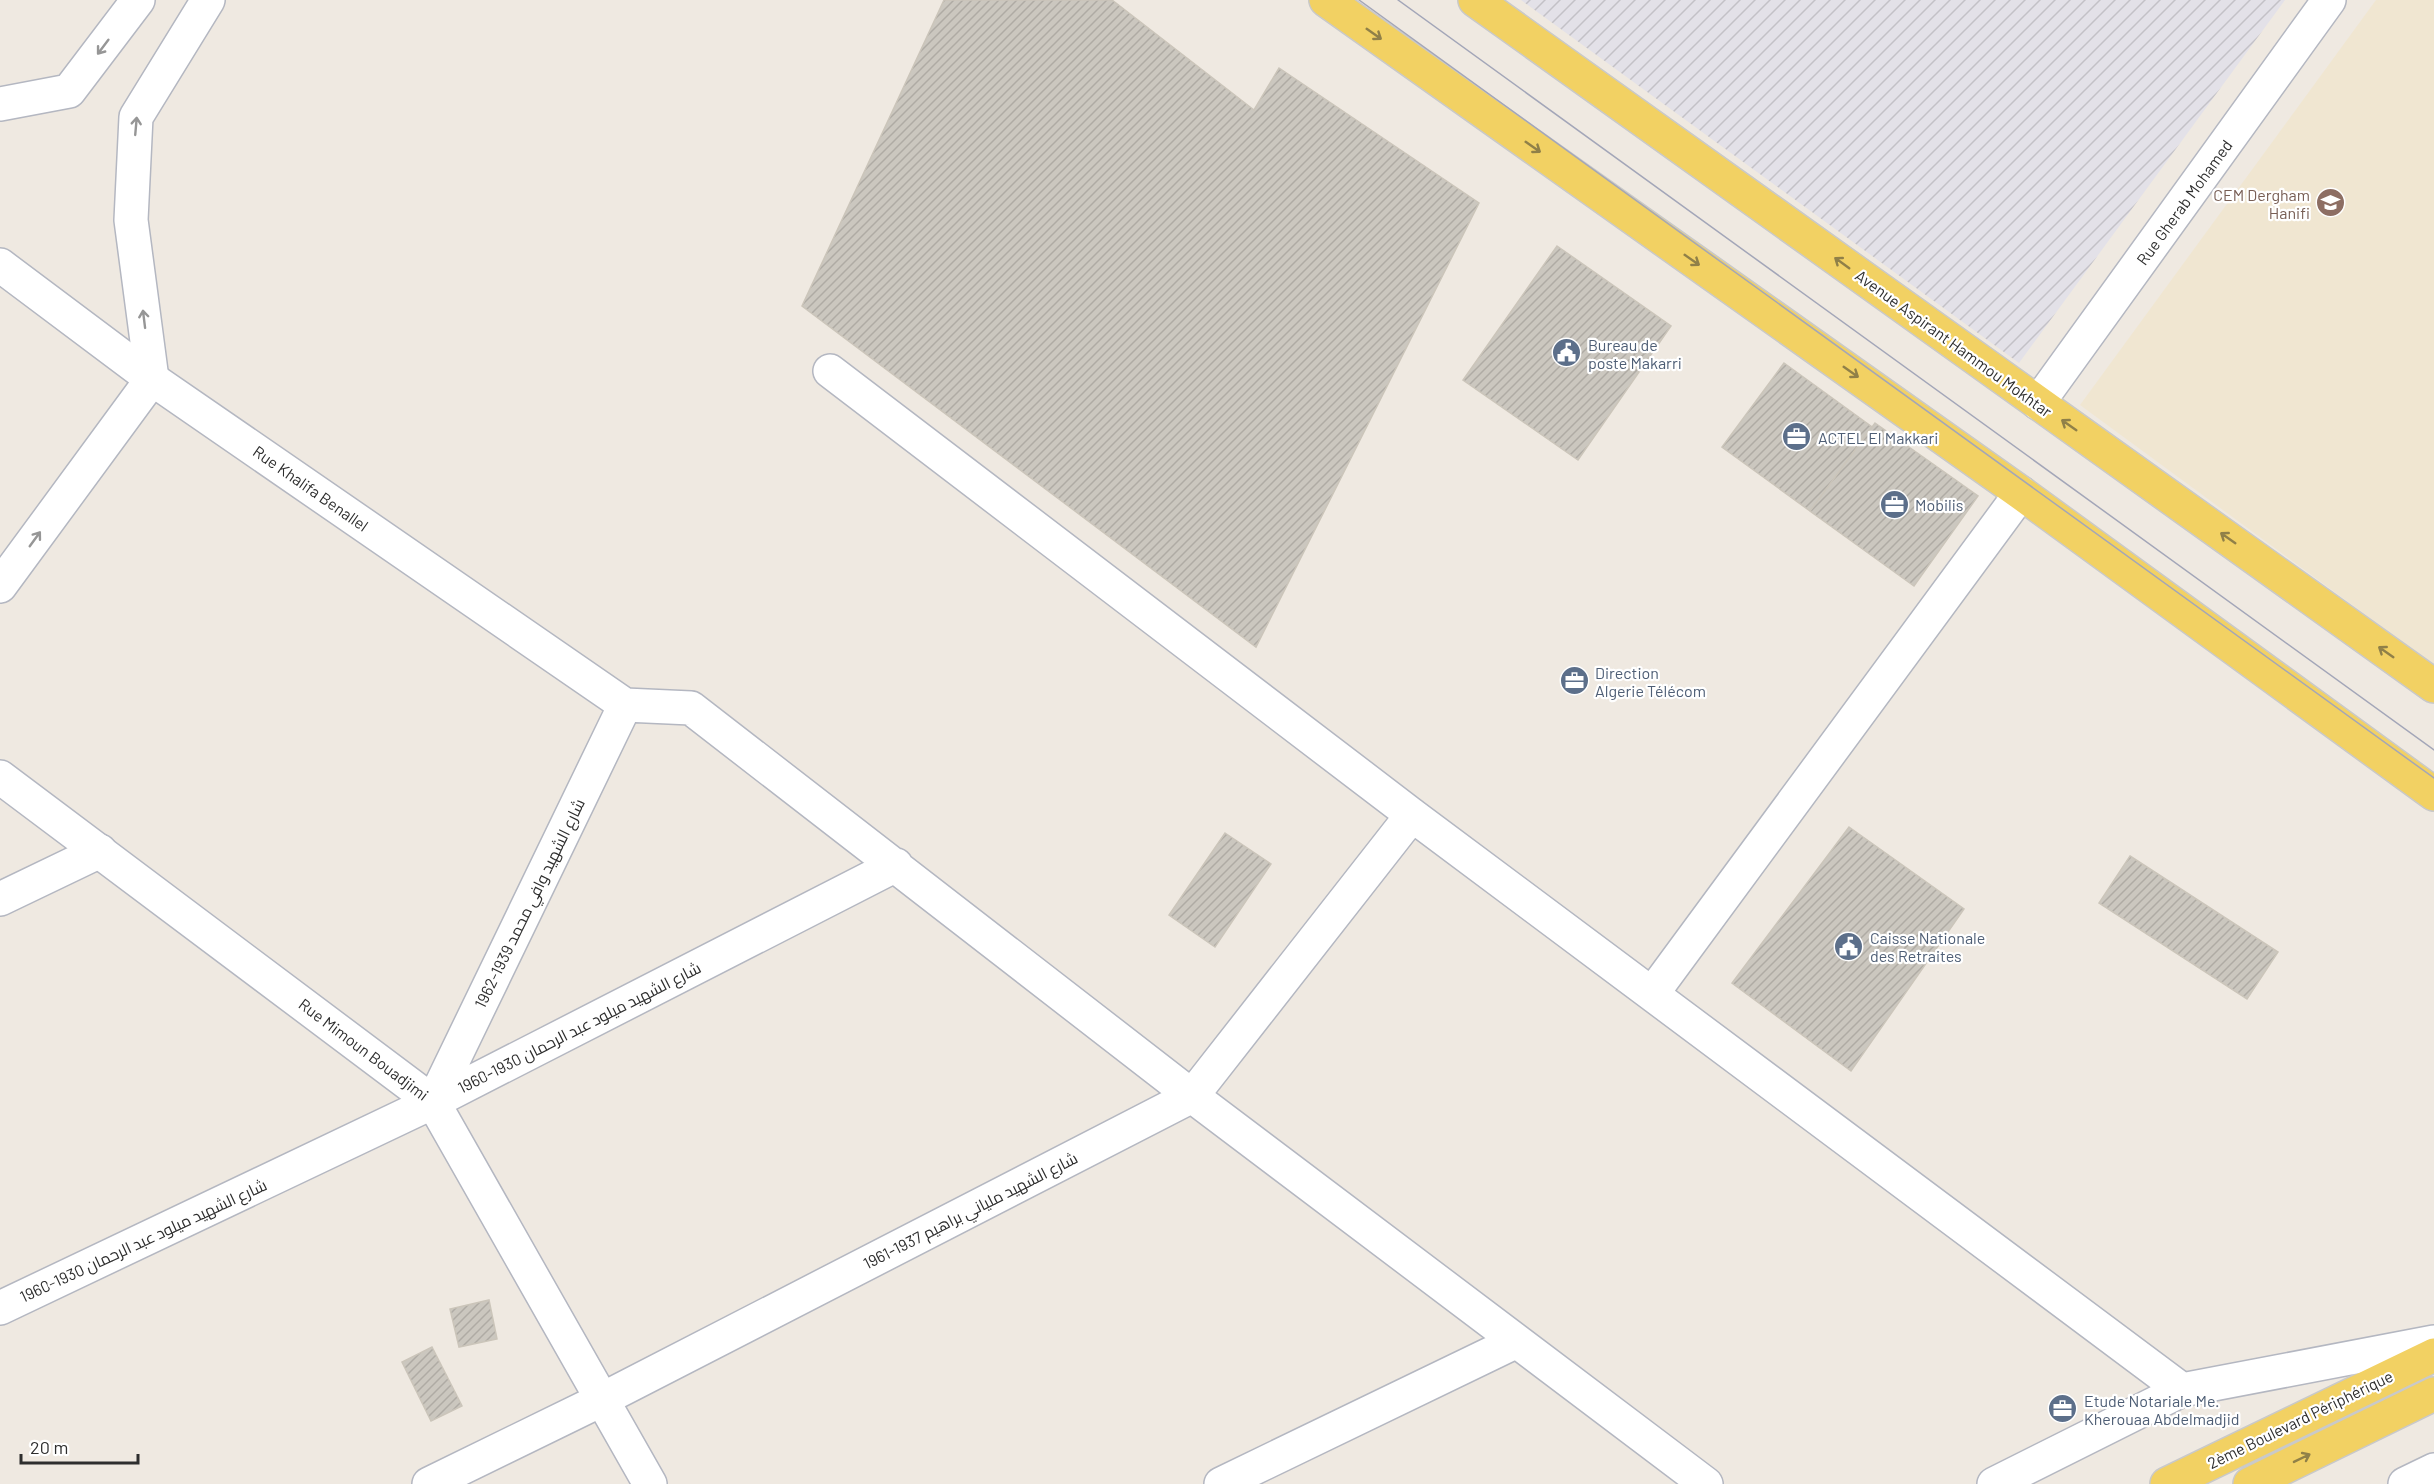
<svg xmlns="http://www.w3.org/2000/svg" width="2434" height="1484" font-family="Barlow,Cairo,sans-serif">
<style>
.industrial{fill:url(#industrial-furrows)}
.education{fill:#f0e6d1}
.building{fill:url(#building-hatch);stroke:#cbc5ba;stroke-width:1.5}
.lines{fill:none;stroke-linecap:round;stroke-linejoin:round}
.street-casing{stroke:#b4b7c1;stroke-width:36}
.secondary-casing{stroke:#b4b7c1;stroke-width:36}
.primary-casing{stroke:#c9c9c9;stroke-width:36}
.street{stroke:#fff;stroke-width:33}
.secondary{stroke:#fff;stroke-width:33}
.primary{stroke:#f2d163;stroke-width:33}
.tram{stroke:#a3a6b8;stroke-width:1.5}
.oneway{stroke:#908048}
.oneway2{stroke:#969696}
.labels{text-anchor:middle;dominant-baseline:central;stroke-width:4.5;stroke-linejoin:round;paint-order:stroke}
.education-label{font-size:16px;fill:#785e54;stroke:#fff;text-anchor:end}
.street-label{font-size:16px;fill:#2e2e2e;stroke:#fff}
.service-label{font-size:16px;fill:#4e5e75;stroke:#fff;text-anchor:start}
</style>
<defs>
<pattern id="industrial-furrows" width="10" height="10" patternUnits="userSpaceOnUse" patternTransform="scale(1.5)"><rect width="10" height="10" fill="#e3e1e8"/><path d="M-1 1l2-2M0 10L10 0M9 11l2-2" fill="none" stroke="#c3c1c7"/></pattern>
<pattern id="building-hatch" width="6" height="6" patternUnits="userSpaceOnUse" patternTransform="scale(1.5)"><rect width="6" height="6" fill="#cbc7bf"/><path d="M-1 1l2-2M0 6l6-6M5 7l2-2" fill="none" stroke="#afaba4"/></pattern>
</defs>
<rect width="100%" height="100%" fill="#efe9e1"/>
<path class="industrial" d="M1521 0H2285L2019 363Z"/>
<path class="education" d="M2376 0H2434V665L2080 405Z"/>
<path class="building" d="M944 0H1112L1254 110 1279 68 1479 203 1256 647 802 306Z
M1557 246 1671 326 1578 460 1463 380Z
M1784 363 1872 427 1810 511 1722 447Z
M1875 423 1978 496 1914 586 1810 511Z
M1849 827 1964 909 1851 1071 1732 983Z
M1225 833 1271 864 1215 947 1169 915Z
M2130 856 2278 952 2247 999 2099 903Z
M489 1300 497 1339 459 1347 450 1309Z
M432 1347 462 1406 431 1421 402 1362Z"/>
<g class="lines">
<defs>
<path id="street" d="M0 265 152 379 625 705
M830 371 1412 815 2182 1390
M2038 403 2329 0
M625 705 691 708 1192 1096 1706 1484
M0 899 100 851
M1652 994 2021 493
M433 1102 625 705
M0 1308 433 1102 896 865
M429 1484 601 1400 1192 1096 1412 815
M1221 1484 1515 1342
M1994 1484 2182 1390 2434 1342
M2405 1484 2434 1470"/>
<path id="secondary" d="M0 104 69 91 138 0
M0 586 152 379 131 220 136 117 208 0
M0 777 433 1102 650 1484"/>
<path id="primary" d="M1326 0 2021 493 2434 794
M1475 0 2434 686
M2167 1484 2434 1355
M2250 1484 2434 1394"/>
</defs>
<use href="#street" class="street-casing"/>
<use href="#secondary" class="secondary-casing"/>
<use href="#primary" class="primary-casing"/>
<use href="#street" class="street"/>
<use href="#secondary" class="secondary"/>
<use href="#primary" class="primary"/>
<path class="tram" d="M1359 0 2434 778
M1398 0 2434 750"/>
</g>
<defs><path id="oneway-shaft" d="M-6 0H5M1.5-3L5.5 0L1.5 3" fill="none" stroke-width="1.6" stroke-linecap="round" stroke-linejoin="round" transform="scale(1.5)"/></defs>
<g class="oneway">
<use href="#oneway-shaft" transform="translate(1374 34) rotate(35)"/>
<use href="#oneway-shaft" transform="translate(1533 147) rotate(35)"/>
<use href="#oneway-shaft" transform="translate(1692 260) rotate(35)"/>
<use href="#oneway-shaft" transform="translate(1842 263) rotate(-144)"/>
<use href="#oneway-shaft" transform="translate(1851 372) rotate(35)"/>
<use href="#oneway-shaft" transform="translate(2069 425) rotate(-145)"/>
<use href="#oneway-shaft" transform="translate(2228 538) rotate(-145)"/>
<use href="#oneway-shaft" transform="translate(2386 652) rotate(-145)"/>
<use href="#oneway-shaft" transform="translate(2302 1458) rotate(-26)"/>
</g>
<g class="oneway2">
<use href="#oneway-shaft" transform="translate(103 47) rotate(127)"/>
<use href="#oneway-shaft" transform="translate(136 126) rotate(-85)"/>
<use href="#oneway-shaft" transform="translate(144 319) rotate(-97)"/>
<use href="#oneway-shaft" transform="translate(35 539) rotate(-54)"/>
</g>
<defs>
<symbol id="school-disc" viewBox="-11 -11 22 22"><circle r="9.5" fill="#8d6e63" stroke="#fff"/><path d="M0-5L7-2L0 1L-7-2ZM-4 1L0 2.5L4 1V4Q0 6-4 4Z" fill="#fff"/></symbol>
<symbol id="civic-disc" viewBox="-11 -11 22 22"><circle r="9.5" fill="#5c6f8a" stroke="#fff"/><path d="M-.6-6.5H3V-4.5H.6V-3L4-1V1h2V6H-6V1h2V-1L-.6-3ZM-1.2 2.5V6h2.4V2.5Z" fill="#fff"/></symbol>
<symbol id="office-disc" viewBox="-11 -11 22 22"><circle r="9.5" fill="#5c6f8a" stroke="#fff"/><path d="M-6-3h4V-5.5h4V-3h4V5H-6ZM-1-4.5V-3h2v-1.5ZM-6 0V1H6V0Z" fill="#fff"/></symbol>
</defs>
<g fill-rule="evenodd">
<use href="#school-disc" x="2314" y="186" width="33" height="33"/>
<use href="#civic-disc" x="1550" y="336" width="33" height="33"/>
<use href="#office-disc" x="1780" y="420" width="33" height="33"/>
<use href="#office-disc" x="1878" y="488" width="33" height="33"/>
<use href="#office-disc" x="1558" y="664" width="33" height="33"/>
<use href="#civic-disc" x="1832" y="930" width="33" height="33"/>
<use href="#office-disc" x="2046" y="1392" width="33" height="33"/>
</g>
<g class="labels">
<g class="education-label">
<text x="2310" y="194">CEM Dergham<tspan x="2310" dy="18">Hanifi</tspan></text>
</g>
<g class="street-label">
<text transform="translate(2184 202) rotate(-54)">Rue Gherab Mohamed</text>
<text transform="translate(1954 343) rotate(36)">Avenue Aspirant Hammou Mokhtar</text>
<text transform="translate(311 488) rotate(35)">Rue Khalifa Benallel</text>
<text transform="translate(529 903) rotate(-64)">شارع الشهيد وافي محمد 1939-1962</text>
<text transform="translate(579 1027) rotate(-27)">شارع الشهيد ميلود عبد الرحمان 1930-1960</text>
<text transform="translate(364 1049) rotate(37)">Rue Mimoun Bouadjimi</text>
<text transform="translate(970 1210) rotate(-27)">شارع الشهيد ملياني براهيم 1937-1961</text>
<text transform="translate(143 1240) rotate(-25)">شارع الشهيد ميلود عبد الرحمان 1930-1960</text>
<text transform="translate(2300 1419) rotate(-26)">2ème Boulevard Périphérique</text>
</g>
<g class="service-label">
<text x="1588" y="344">Bureau de<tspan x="1588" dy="18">poste Makarri</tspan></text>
<text x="1818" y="437">ACTEL El Makkari</text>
<text x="1915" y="504">Mobilis</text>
<text x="1595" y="672">Direction<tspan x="1595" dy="18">Algerie Télécom</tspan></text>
<text x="1870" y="937">Caisse Nationale<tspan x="1870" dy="18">des Retraites</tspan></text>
<text x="2084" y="1400">Etude Notariale Me.<tspan x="2084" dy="18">Kherouaa Abdelmadjid</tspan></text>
</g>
</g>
<path d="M21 1454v9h117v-9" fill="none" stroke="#2e2e2e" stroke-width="3"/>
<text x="30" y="1454" font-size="18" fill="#2e2e2e" stroke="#ffffff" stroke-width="4.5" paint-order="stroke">20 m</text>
</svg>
